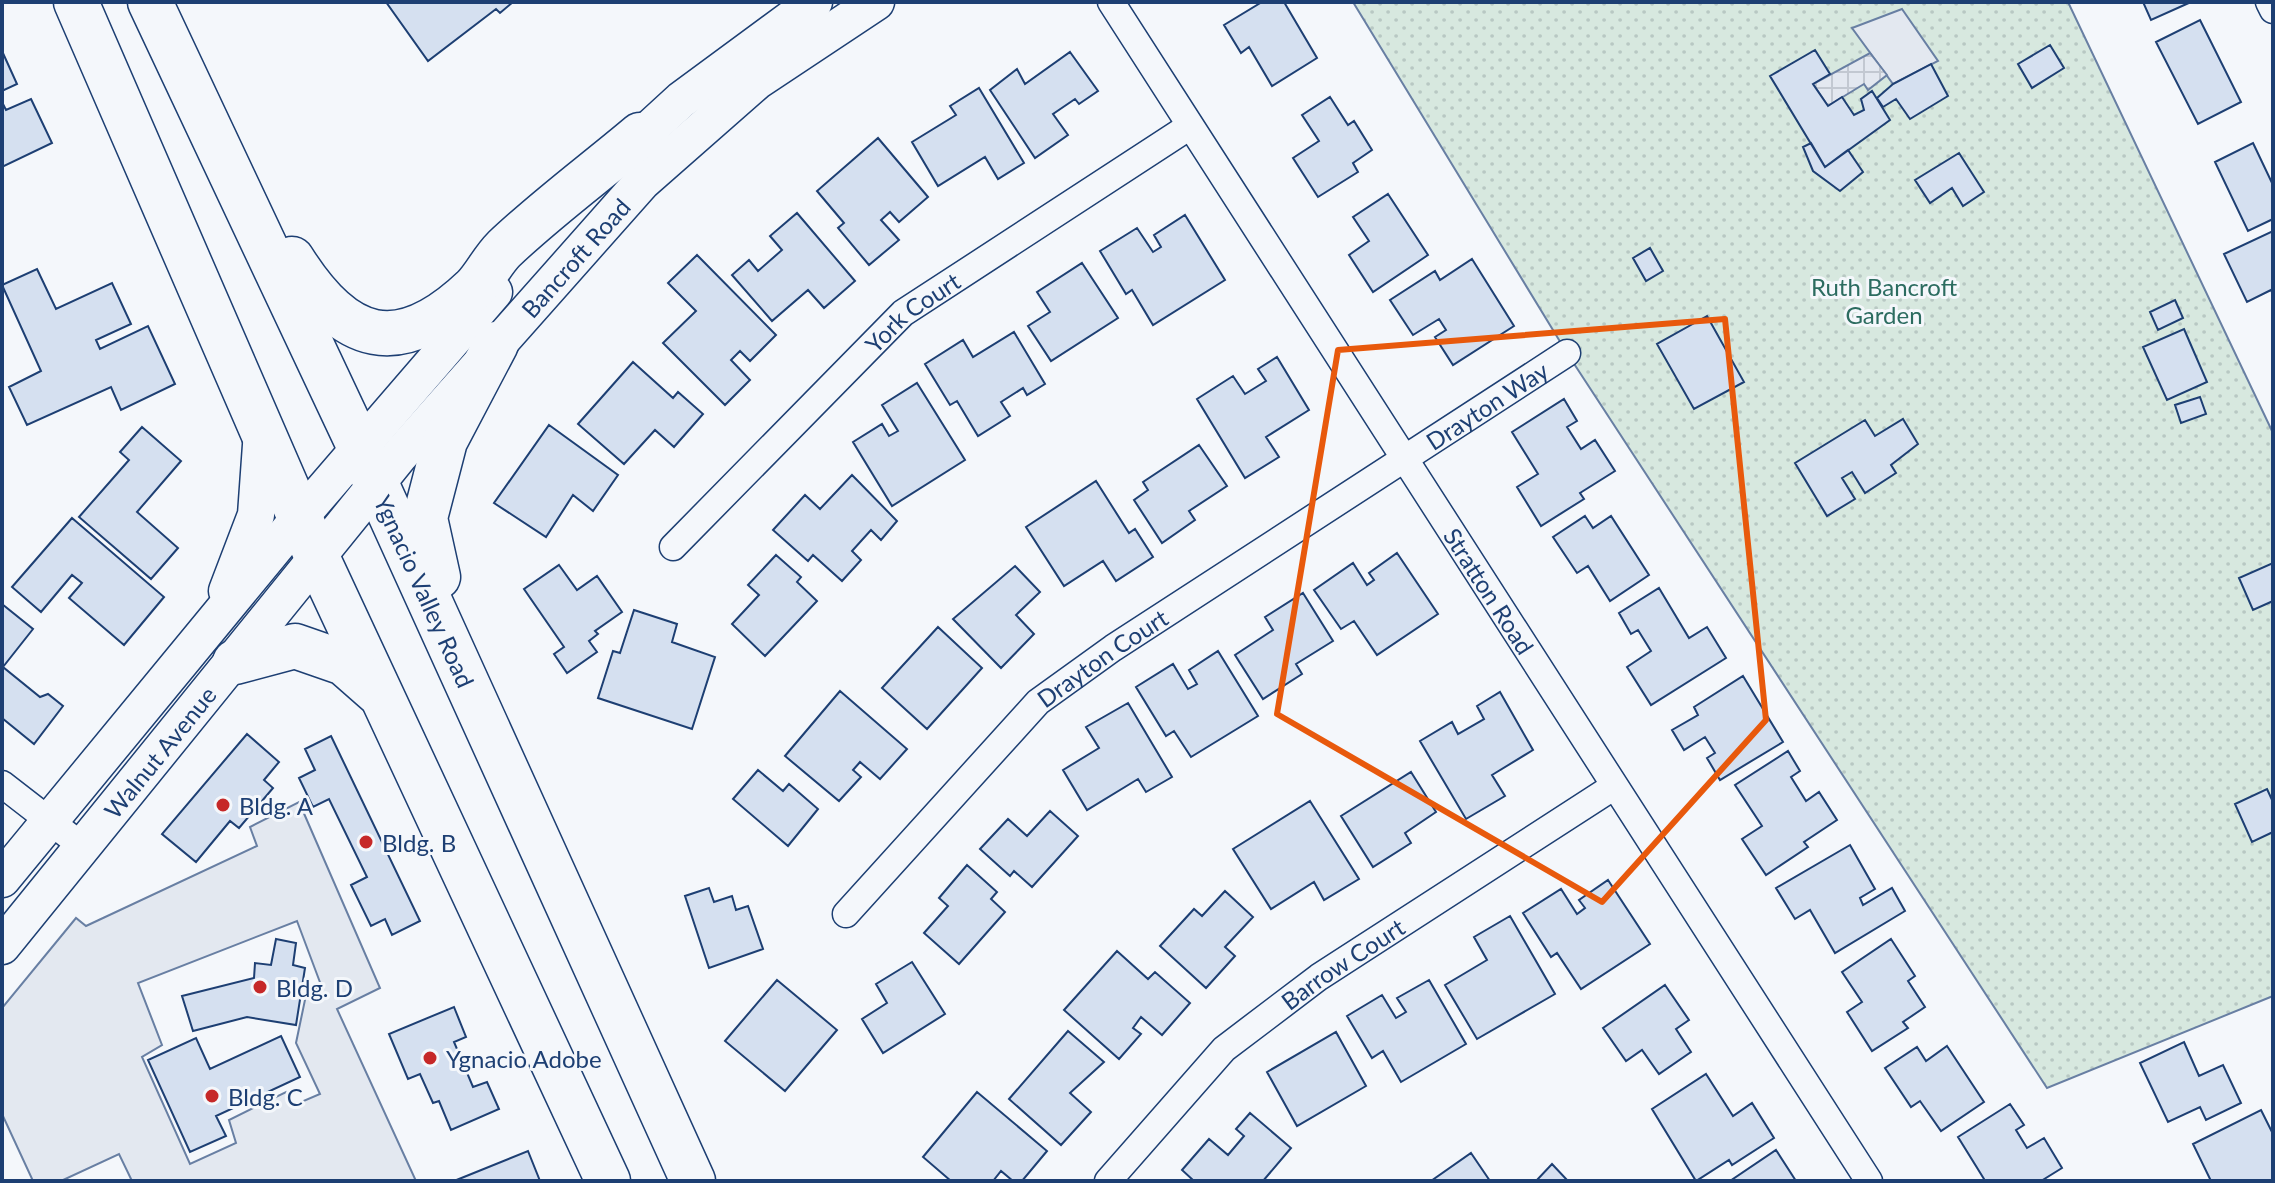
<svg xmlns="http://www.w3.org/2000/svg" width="2275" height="1183" font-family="Lato,sans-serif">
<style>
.garden{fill:url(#garden-dots);stroke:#687fa3;stroke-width:2}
.parking{fill:#e3e8f0;stroke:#687fa3;stroke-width:2;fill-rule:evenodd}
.plaza{fill:url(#plaza-grid);stroke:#687fa3;stroke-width:2}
.building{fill:#d5e0f0;stroke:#1d3f73;stroke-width:2}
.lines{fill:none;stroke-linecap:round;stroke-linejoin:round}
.street-casing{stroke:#1d3f73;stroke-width:29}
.secondary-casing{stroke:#1d3f73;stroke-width:39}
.highway-casing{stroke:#1d3f73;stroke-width:47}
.street{stroke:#f4f7fb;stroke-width:26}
.secondary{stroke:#f4f7fb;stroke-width:36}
.highway{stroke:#f4f7fb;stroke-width:44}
.marked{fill:none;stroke:#e8590c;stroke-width:6;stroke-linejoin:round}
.poi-dot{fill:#c62828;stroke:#f4f7fb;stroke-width:3}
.labels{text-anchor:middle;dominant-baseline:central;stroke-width:6;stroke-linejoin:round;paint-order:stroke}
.street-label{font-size:24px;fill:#1d3f73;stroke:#f4f7fb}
.park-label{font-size:24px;fill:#2c6c60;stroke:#f4f7fb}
.poi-label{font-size:24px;fill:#1d3f73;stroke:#f4f7fb;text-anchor:start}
</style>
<defs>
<pattern id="garden-dots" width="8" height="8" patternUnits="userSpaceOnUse" patternTransform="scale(2)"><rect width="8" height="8" fill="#d7e8df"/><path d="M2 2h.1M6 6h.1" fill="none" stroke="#b8c8c3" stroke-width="1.8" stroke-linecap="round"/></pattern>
<pattern id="plaza-grid" width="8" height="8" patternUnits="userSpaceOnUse" patternTransform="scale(2)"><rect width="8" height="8" fill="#e3e8f0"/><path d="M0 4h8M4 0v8" fill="none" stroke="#c2c8d1"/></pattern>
</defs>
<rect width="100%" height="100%" fill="#f4f7fb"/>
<path class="garden" d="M1353 2H2068L2273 433V996L2047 1088 1567 353Z"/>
<path class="parking" d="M1902 9 1938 61 1893 84 1852 28Z
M299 802 380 988 337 1009 416 1181H132L119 1154 61 1181H33L2 1114V1008L76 918 86 926 257 846 250 827ZM297 921 321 985 306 995 296 1043 320 1094 292 1106 286 1092 229 1120 236 1143 190 1164 142 1057 162 1045 138 983Z"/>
<path class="plaza" d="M1870 53 1887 75 1868 90 1864 84 1828 106 1813 84Z"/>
<path class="building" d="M386 2H513L500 13 496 9 428 61Z
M1262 2H1284L1317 58 1272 86 1249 47 1241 53 1224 25Z
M2143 2H2191L2151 20Z
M2200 20 2241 102 2198 124 2156 42Z
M2050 45 2064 68 2032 88 2018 64Z
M1815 50 1830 74 1813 84 1828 106 1842 97 1854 115 1864 110 1861 99 1872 91 1890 120 1825 167 1770 76Z
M2 51 17 84 2 91Z
M1070 52 1098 91 1079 104 1075 99 1053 114 1068 135 1035 158 990 90 1017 69 1025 84Z
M1931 64 1948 96 1910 119 1896 99 1883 107 1877 98 1893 84Z
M979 88 1024 163 998 179 985 157 938 186 912 142 956 115 950 106Z
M1330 97 1348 125 1354 121 1372 150 1353 163 1358 172 1318 197 1293 158 1319 141 1302 115Z
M31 99 52 143 2 167V102L6 110Z
M878 138 928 197 899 222 890 212 881 220 899 240 869 265 838 228 844 223 817 191Z
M1811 143 1825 167 1848 150 1863 172 1840 191 1813 171 1803 147Z
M2253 143 2273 185V219L2248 231 2215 162Z
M1959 153 1984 192 1963 206 1952 188 1930 203 1915 180Z
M1388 194 1428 255 1373 292 1349 255 1369 241 1353 217Z
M797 213 855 281 824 308 808 290 772 321 732 275 749 260 758 271 782 250 770 236Z
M1185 215 1225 280 1153 325 1132 290 1126 294 1100 251 1137 228 1153 252 1161 247 1154 235Z
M2273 231V295L2271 290 2247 302 2224 254Z
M1650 248 1663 271 1646 281 1633 258Z
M697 255 776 335 750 361 740 351 731 360 750 380 725 405 663 343 696 311 668 283Z
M1472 259 1514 326 1453 365 1435 337 1446 330 1439 319 1413 335 1390 300 1435 271 1440 280Z
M1082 263 1118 318 1051 361 1028 326 1050 312 1037 292Z
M37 269 56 309 112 283 131 324 96 340 100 349 148 326 175 384 121 410 111 387 27 425 9 387 41 371 2 285Z
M2175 300 2183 318 2158 330 2150 312Z
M1707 316 1744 382 1694 409 1657 344Z
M2184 329 2207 382 2167 400 2143 347Z
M1014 332 1045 384 1027 395 1023 388 1001 402 1010 416 978 436 957 401 950 405 925 364 963 340 973 357Z
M1277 357 1309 410 1266 437 1279 457 1245 478 1197 399 1233 376 1245 394 1266 381 1258 369Z
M633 362 673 398 678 392 703 414 674 447 655 430 624 464 578 424Z
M917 383 965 460 892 506 853 442 882 424 889 436 898 431 882 405Z
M2200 397 2206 414 2181 423 2175 405Z
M1564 399 1577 421 1567 427 1581 449 1595 440 1615 471 1580 493 1584 499 1541 526 1517 487 1538 474 1512 432Z
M1903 419 1918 444 1891 465 1896 473 1865 493 1852 472 1842 478 1855 499 1827 516 1795 463 1865 420 1875 436Z
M549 425 618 475 593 511 573 495 546 537 494 503Z
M142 427 181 461 137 512 178 548 151 579 79 517 129 460 120 452Z
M1199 445 1227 486 1189 511 1195 520 1162 543 1134 500 1148 490 1143 482Z
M852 475 897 521 881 540 871 530 852 551 861 560 842 581 813 555 808 561 773 530 805 495 820 509Z
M1096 481 1129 533 1135 529 1153 557 1116 581 1103 561 1064 586 1026 527Z
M1585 516 1593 528 1611 516 1649 575 1610 601 1588 566 1577 573 1553 537Z
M72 518 164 597 124 645 69 598 82 583 72 575 41 612 12 587Z
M1397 553 1438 614 1377 655 1354 621 1341 629 1314 590 1353 563 1367 585 1374 580 1369 573Z
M776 555 801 577 797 582 817 601 765 656 732 624 759 595 748 585Z
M2273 563V601L2253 610 2239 578Z
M559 565 577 590 597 576 622 612 595 631 598 634 589 641 597 652 567 673 554 654 564 647 524 589Z
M1015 566 1040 592 1016 615 1034 634 1001 668 953 619Z
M1659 588 1689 638 1707 627 1726 658 1651 705 1627 667 1651 651 1638 630 1631 634 1619 613Z
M1303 593 1333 641 1296 664 1302 674 1263 699 1235 655 1273 630 1265 617Z
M2 604 33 629 3 667 40 697 48 694 63 706 34 744 2 718Z
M634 610 677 624 672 642 715 657 692 729 598 698 613 651 620 653Z
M938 627 982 668 927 729 882 688Z
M1218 651 1258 716 1191 757 1174 731 1166 736 1136 687 1173 664 1188 689 1197 684 1189 670Z
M1743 676 1783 742 1720 780 1707 758 1715 753 1705 737 1684 750 1672 730 1698 715 1694 707Z
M840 691 907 749 880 779 860 762 853 770 861 777 839 801 785 756Z
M1500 692 1533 750 1492 775 1505 796 1466 819 1420 741 1452 722 1458 734 1484 719 1477 706Z
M1128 703 1172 777 1146 792 1138 779 1087 810 1063 770 1099 748 1086 727Z
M247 734 279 762 264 780 273 788 239 828 230 821 196 862 162 834Z
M331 736 420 921 392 935 385 919 371 926 351 885 367 877 329 799 313 807 299 778 315 770 305 749Z
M1788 751 1800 771 1791 777 1806 801 1819 792 1837 820 1804 842 1808 847 1766 875 1742 839 1762 826 1735 785Z
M758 770 783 791 789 784 818 809 788 846 733 799Z
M1411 772 1436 812 1405 833 1411 843 1373 867 1341 816Z
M2267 789 2273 802V832L2252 842 2235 804Z
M1310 801 1359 879 1324 900 1314 882 1271 909 1233 849Z
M1050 811 1078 836 1032 887 1014 871 1010 876 980 849 1008 819 1027 836Z
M1850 845 1875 889 1860 898 1863 905 1892 888 1905 911 1835 953 1810 910 1795 919 1776 888Z
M967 865 997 892 991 899 1005 912 959 964 924 933 948 906 939 898Z
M1608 880 1650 944 1581 989 1557 953 1551 957 1523 913 1561 889 1577 914 1585 908 1579 900Z
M709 888 714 902 732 896 736 910 748 906 763 949 709 968 685 896Z
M1225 891 1253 917 1225 947 1235 956 1206 988 1160 946 1194 909 1202 916Z
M1510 916 1555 994 1477 1039 1445 985 1487 960 1474 937Z
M276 939 296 943 293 965 305 968 296 1025 247 1017 193 1031 182 996 254 978 255 963 271 965Z
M1891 939 1915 976 1908 981 1925 1007 1903 1022 1908 1028 1872 1051 1847 1012 1862 1002 1842 972Z
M1117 951 1148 979 1155 972 1190 1003 1162 1035 1141 1017 1133 1028 1141 1034 1119 1059 1064 1010Z
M912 962 945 1014 883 1053 862 1019 887 1003 876 984Z
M777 980 837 1030 785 1091 725 1041Z
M1429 980 1466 1044 1401 1082 1383 1051 1372 1058 1347 1016 1382 995 1396 1018 1406 1012 1397 998Z
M1665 985 1689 1020 1676 1029 1691 1052 1659 1074 1642 1050 1626 1061 1603 1028Z
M454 1007 466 1037 454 1042 473 1087 487 1082 499 1109 451 1130 439 1101 433 1103 420 1074 408 1079 389 1034Z
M1068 1031 1104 1062 1070 1093 1091 1112 1061 1145 1009 1099Z
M1336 1032 1366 1086 1297 1126 1267 1072Z
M281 1036 300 1077 216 1116 226 1136 190 1152 148 1060 196 1038 210 1069Z
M2184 1042 2199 1076 2223 1065 2241 1103 2206 1120 2200 1107 2168 1122 2140 1063Z
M1947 1046 1984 1102 1941 1131 1920 1101 1911 1107 1885 1068 1917 1047 1926 1061Z
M1706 1074 1733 1116 1752 1103 1774 1138 1732 1165 1729 1160 1696 1181 1652 1109Z
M977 1092 1047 1151 1022 1181H1013L1001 1171 993 1181H951L923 1157Z
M2010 1104 2024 1125 2016 1130 2027 1148 2044 1138 2062 1168 2041 1181H1981L1984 1179 1958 1137Z
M2261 1110 2273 1134V1181H2211L2193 1144Z
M1250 1113 1291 1148 1263 1181H1194L1182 1170 1209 1139 1228 1155 1244 1136 1236 1129Z
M1776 1150 1796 1181H1730Z
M528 1151 540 1181H454Z
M1471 1153 1490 1181H1431Z
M1552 1164 1568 1181H1536Z"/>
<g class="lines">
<defs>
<g id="street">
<path id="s1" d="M1111 2 1869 1181"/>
<path d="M2269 2 2273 10"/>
<path id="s2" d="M673 547 903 313 1190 126"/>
<path d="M2 784 82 846"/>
<path id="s3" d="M846 914 1038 702 1113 648 1567 353"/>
<path id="s4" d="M1108 1181 1224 1049 1319 977 1613 787"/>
</g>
<g id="secondary">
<path d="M621 155 681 100 814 2"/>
<path d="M227 591 256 515 262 431"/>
<path d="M2 879 300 517 494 292"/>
<path id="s5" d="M2 946 400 455 642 182 757 81 876 2"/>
</g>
<g id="highway">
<path d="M76 2 317 557 608 1181"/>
<path id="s6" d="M150 2 361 450 693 1181"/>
<path d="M292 259C345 343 398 360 474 288 485 277 492 261 504 249 546 209 595 173 640 135"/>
<path d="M438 577 425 518 445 441 496 344"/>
<path d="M235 662 295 646 344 663 377 692"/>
</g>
</defs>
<use href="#street" class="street-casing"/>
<use href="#secondary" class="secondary-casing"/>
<use href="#highway" class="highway-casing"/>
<use href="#street" class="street"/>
<use href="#secondary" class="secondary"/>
<use href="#highway" class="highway"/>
</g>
<path class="marked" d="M1725 319 1766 720 1602 902 1277 714 1338 350Z"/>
<g class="poi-dot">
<circle cx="223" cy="805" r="8"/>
<circle cx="366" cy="842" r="8"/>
<circle cx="260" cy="987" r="8"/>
<circle cx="430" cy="1058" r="8"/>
<circle cx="212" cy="1096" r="8"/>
</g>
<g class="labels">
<g class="street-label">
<text stroke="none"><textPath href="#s5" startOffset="896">Bancroft Road</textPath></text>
<text stroke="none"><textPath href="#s2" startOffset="336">York Court</textPath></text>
<text stroke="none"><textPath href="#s3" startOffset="824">Drayton Way</textPath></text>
<text stroke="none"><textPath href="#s6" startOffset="650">Ygnacio Valley Road</textPath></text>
<text stroke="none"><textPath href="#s1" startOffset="700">Stratton Road</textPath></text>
<text stroke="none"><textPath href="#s3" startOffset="364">Drayton Court</textPath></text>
<text stroke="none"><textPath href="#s5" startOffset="250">Walnut Avenue</textPath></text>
<text stroke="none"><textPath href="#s4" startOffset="322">Barrow Court</textPath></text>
</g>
<g class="park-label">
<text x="1884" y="286">Ruth Bancroft<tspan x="1884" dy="28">Garden</tspan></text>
</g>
<g class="poi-label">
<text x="239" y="805">Bldg. A</text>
<text x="382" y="842">Bldg. B</text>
<text x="276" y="987">Bldg. D</text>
<text x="446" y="1058">Ygnacio Adobe</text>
<text x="228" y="1096">Bldg. C</text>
</g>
</g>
<rect width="2275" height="1183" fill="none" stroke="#1d3f73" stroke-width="8"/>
</svg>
